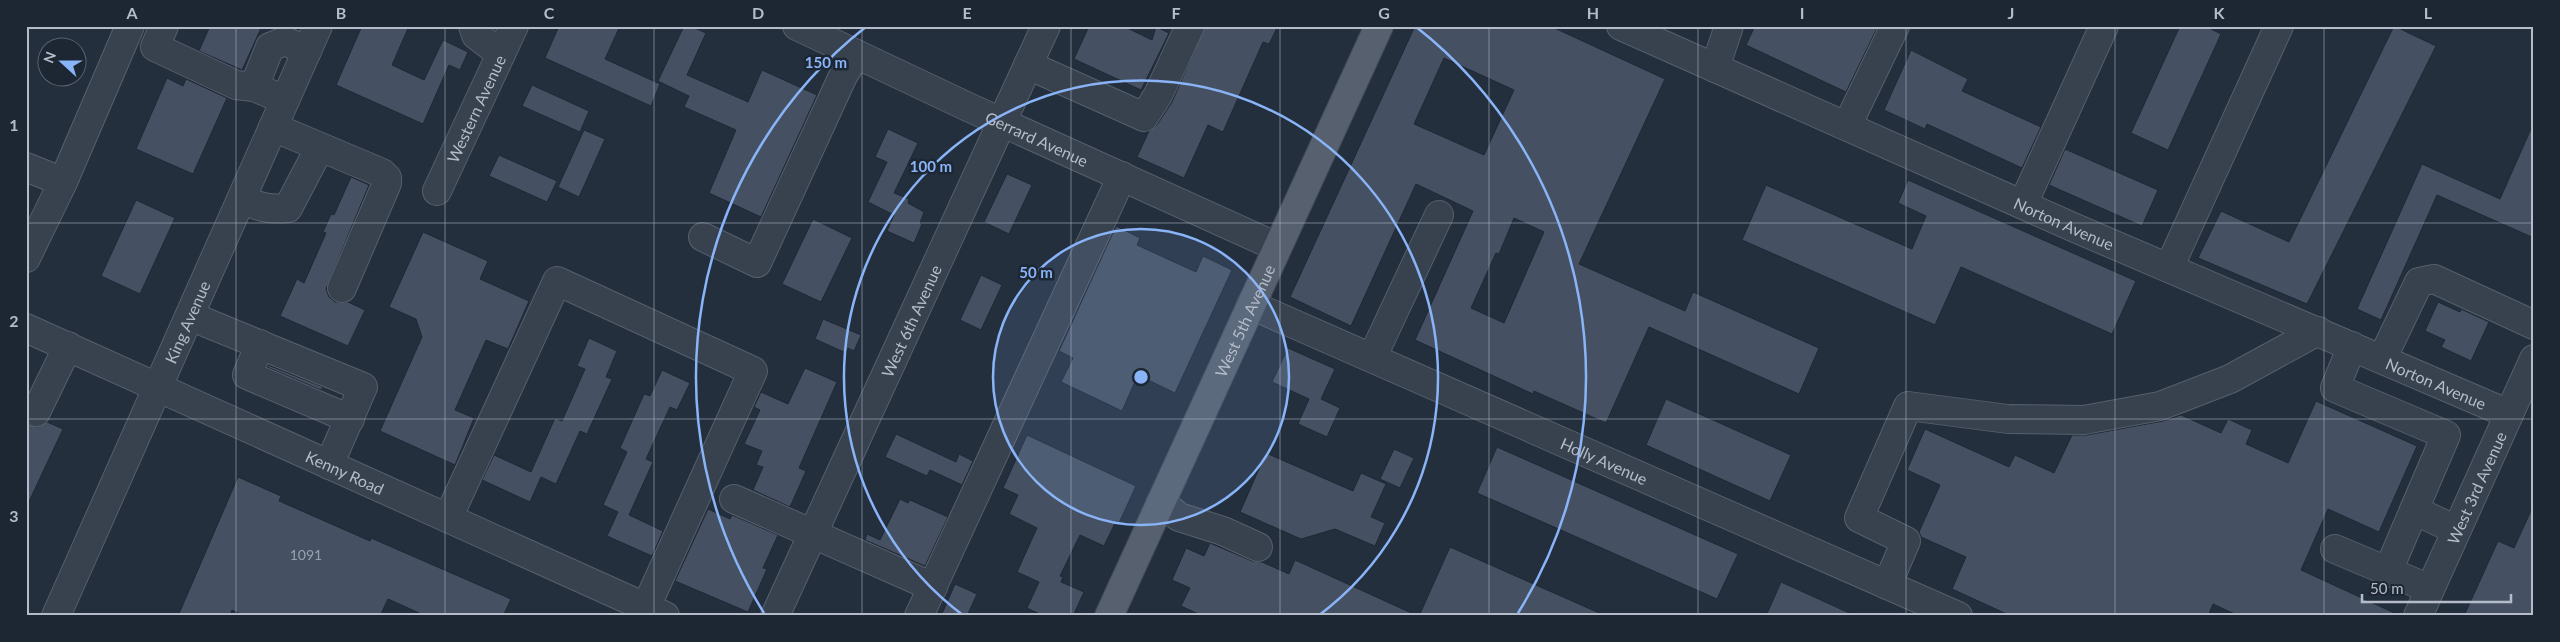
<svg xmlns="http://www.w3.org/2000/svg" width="2560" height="642" font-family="Lato,sans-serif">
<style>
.building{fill:#455162;stroke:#1f2835;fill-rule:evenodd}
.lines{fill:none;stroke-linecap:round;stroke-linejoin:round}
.minor-casing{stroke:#565f6c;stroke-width:30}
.major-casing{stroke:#414a57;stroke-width:30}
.minor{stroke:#38414e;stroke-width:28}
.major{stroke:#56606e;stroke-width:28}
.grid{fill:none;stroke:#b4bcc9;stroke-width:1;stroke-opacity:0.55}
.ring{fill:none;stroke:#8ab4f8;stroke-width:2.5}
.labels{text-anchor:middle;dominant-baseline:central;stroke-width:5;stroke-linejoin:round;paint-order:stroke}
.number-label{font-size:14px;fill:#98a1af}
.street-label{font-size:16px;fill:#b4bcc9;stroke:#1d2633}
.centre{fill:#8ab4f8;stroke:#1d2633;stroke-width:2.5}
.ring-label{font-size:15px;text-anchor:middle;font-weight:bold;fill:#8ab4f8;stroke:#1d2633;stroke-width:5;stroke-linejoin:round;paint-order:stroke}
.neatline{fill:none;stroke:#b4bcc9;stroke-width:2}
.grid-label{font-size:16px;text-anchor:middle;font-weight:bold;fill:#b4bcc9}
</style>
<rect width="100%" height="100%" fill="#242f3e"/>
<path class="building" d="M210 26H262L242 70 199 51Z
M362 26H409L392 65 424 80 443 40 468 52 460 70 449 65 423 124 336 85Z
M559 26H620L605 59 660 84 651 106 545 58Z
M684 26H690L706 33 687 75 748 102 762 70 817 95 761 217 709 193 736 130 684 107 689 96 658 81Z
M1089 26H1123L1152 40 1156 27 1169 33 1141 90 1074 59Z
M1205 26H1278L1269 44 1263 42 1223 132 1208 125 1184 178 1137 157 1149 131 1157 125 1172 102Z
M1415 26H1550L1665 79 1579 264 1685 311 1693 292 1819 348 1799 394 1649 327 1606 423 1534 391 1533 394 1415 340 1473 211 1416 184 1351 326 1290 297ZM1444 58 1514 90 1484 155 1414 124ZM1514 218 1544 232 1504 323 1471 308 1496 253 1499 254Z
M1755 26H1878L1846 92 1746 45Z
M2180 26H2205L2221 34 2168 150 2131 133Z
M2394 26 2436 46 2307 304 2198 258 2221 211 2289 242Z
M1911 50 1968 79 1962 91 2041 127 2022 168 1927 124 1925 129 1884 110Z
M167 78 183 86 186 79 227 98 193 174 136 149Z
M532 85 589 111 580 132 522 106Z
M2534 122V238L2437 195 2381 320 2357 309 2422 164 2500 199Z
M888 129 918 143 894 193 909 199 908 203 924 212 920 223 922 224 914 243 887 231 894 215 868 202 887 162 875 157Z
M584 130 605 139 579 197 558 187Z
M2065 149 2158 190 2142 226 2049 185Z
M499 155 557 181 547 202 489 176Z
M1007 174 1032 185 1009 234 984 222Z
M351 177 369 185 326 289 329 297 335 302H348L365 310 348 346 280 316 297 279 304 283 326 233 323 232 331 214 334 215Z
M1908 180 2136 281 2112 334 1961 267 1935 325 1742 240 1766 185 1912 249 1926 216 1898 203Z
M136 200 175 218 140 294 101 276Z
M813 219 852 238 821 302 782 284Z
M1116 226 1140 238 1137 245 1196 272 1203 256 1232 270 1175 393 1138 375 1122 411 1061 382 1073 358 1059 351Z
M423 232 488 261 480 279 529 301 508 349 486 340 455 410 474 418 455 465 380 431 422 337 416 319 389 307Z
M981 275 1002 285 981 330 960 320Z
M2438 302 2460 312 2461 309 2489 322 2471 361 2441 347 2445 340 2425 331Z
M823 319 861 335 854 351 848 348 846 353 815 339Z
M589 338 617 351 606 377 612 379 587 434 580 431 556 484 541 477 530 502 482 480 494 455 531 472 555 418 562 421 585 369 577 366Z
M1288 348 1335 369 1321 399 1340 408 1327 437 1298 424 1309 399 1272 382Z
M268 365 323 387 321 390 267 367Z
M805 368 837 382 799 468 806 471 790 507 753 490 763 467 756 465 762 451 744 444 760 410 754 407 761 392 788 404Z
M662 370 690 383 677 410 670 407 646 459 653 462 629 515 663 531 652 556 607 536 618 512 603 505 627 452 620 448 644 394 650 396Z
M1666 399 1791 455 1770 501 1646 445Z
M2316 401 2417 446 2379 532 2328 509 2301 570 2401 616H2239L2213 604 2208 616H2011L1952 589 1966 557 1921 537 1919 532 1940 485 1907 470 1925 429 2009 467 2015 455 2054 473 2072 435H2087L2163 421 2181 415 2221 433 2228 419 2252 430 2246 444 2288 463Z
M47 422 63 429 26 508V424L38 427Z
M896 434 956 462 959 454 973 461 962 485 930 470 927 476 885 457Z
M1027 435 1136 486 1119 523 1116 521 1104 546 1080 535 1060 576 1063 577 1061 582 1084 592 1073 616H1044L1027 608 1039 582 1017 572 1037 528 1009 514 1018 495 1003 488Z
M1497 447 1738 554 1717 599 1477 493Z
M1394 449 1414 458 1400 488 1380 479Z
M1266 453 1353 491 1361 473 1386 484 1371 517 1385 523 1375 546 1335 529 1301 539 1240 512Z
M238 477 281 496 279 501 370 541 371 538 511 599 503 616H426L388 599 380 616H245L232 610 230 616H178Z
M900 499 908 503 910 500 948 517 925 566 865 540 867 534 880 540Z
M2534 504V616H2464L2498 541 2514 548Z
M708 509 730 519 732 515 778 535 763 568 767 569 748 612 675 581Z
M1210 543 1252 561 1262 562 1289 574 1295 560 1418 616H1203L1181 606 1190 588 1172 580 1186 548 1204 556Z
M1450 547 1606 616H1419Z
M1781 582 1856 616H1766Z
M955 584 977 594 967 616H941Z"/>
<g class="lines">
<defs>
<g id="minor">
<path d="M164 26 155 47 236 85 254 87 285 100"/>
<path d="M473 26 476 35 501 54"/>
<path id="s1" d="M797 26 968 107 1277 247"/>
<path id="s2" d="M1621 26 2075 228 2509 414"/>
<path d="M1028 65 1144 117 1158 95 1190 26"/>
<path d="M1715 68 1729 26"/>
<path d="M254 87 270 47 285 41 307 51"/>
<path d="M1847 126 1895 26"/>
<path d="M273 127 382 173 387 178V183L342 288"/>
<path d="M26 167 63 182 26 258"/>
<path d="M63 182 130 26"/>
<path id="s3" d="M437 191 514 26"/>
<path d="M242 199C258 207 270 210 288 208L320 147"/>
<path d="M2023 204 2104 26"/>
<path d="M703 237 757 263 843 76 856 54"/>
<path d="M2169 268 2279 26"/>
<path id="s4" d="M1251 305 1958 616"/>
<path d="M190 316 363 387 329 465"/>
<path id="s5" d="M26 328 665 616"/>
<path d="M260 344 247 375 350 419"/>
<path d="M2352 346 2335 388 2446 435 2414 510 2456 530"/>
<path d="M1372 358 1439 215"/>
<path d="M2382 359 2419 282 2434 279 2534 325"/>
<path d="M36 412 68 346"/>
<path d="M734 499 933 587"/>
<path d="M1161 502 1179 517 1223 531 1258 547"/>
<path d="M448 518 557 281 753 371 646 607"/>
<path d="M2335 549 2430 589"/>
<path d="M2388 571 2414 510"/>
<path d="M1887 585 1906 541 1859 518 1908 406 2008 419 2084 420 2160 406 2230 379 2318 331"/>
<path id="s6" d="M56 616 318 26"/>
<path id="s7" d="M775 616 1046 26"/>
<path d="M919 616 1122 176"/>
<path id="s8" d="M2418 616 2534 359"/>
</g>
<g id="major">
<path id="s9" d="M1109 616 1379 26"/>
</g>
</defs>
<use href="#minor" class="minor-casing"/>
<use href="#major" class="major-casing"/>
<use href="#minor" class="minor"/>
<use href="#major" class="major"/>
</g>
<path class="grid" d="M236 26V616M445 26V616M654 26V616M862 26V616M1071 26V616M1280 26V616M1489 26V616M1698 26V616M1906 26V616M2115 26V616M2324 26V616M26 223H2534M26 419H2534"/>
<circle cx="1141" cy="377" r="148" fill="#8ab4f8" fill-opacity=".12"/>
<g class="ring">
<circle cx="1141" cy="377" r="148"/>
<path d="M964 616A297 297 0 1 1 1318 616"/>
<path d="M764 613A445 445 0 0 1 867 26M1415 26A445 445 0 0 1 1518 613"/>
</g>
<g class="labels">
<g class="number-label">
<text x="306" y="554">1091</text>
</g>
<g class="street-label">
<text stroke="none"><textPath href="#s3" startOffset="91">Western Avenue</textPath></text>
<text stroke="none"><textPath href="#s1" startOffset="265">Gerrard Avenue</textPath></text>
<text stroke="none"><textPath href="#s2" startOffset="485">Norton Avenue</textPath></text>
<text stroke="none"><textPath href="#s6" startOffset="322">King Avenue</textPath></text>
<text stroke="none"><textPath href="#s7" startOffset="325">West 6th Avenue</textPath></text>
<text stroke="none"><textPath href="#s9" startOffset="325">West 5th Avenue</textPath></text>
<text stroke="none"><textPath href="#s2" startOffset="890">Norton Avenue</textPath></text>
<text stroke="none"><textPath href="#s4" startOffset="386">Holly Avenue</textPath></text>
<text stroke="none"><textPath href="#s5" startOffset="350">Kenny Road</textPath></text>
<text stroke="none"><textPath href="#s8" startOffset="141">West 3rd Avenue</textPath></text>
</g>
</g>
<circle cx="1141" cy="377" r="8" class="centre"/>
<g class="ring-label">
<text x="826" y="68">150 m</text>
<text x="931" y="172">100 m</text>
<text x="1036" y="278">50 m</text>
</g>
<rect width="2560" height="642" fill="none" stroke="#1d2633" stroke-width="55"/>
<g transform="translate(62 62) rotate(291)"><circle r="24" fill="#1d2633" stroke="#59626f"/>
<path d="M0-4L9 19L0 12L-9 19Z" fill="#8ab4f8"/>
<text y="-8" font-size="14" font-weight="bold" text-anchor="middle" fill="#b4bcc9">N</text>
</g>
<path d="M2362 594v8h149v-8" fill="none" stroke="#b4bcc9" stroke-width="2.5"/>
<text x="2370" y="594" font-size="15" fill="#b4bcc9" stroke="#1d2633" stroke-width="4" paint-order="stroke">50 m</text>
<rect x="28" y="28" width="2504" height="586" class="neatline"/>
<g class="grid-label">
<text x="132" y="19">A</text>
<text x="341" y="19">B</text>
<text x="549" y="19">C</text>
<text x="758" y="19">D</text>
<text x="967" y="19">E</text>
<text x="1176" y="19">F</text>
<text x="1384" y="19">G</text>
<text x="1593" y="19">H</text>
<text x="1802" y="19">I</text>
<text x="2011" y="19">J</text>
<text x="2219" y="19">K</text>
<text x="2428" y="19">L</text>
<text x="14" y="131">1</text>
<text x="14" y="327">2</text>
<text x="14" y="522">3</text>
</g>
</svg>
